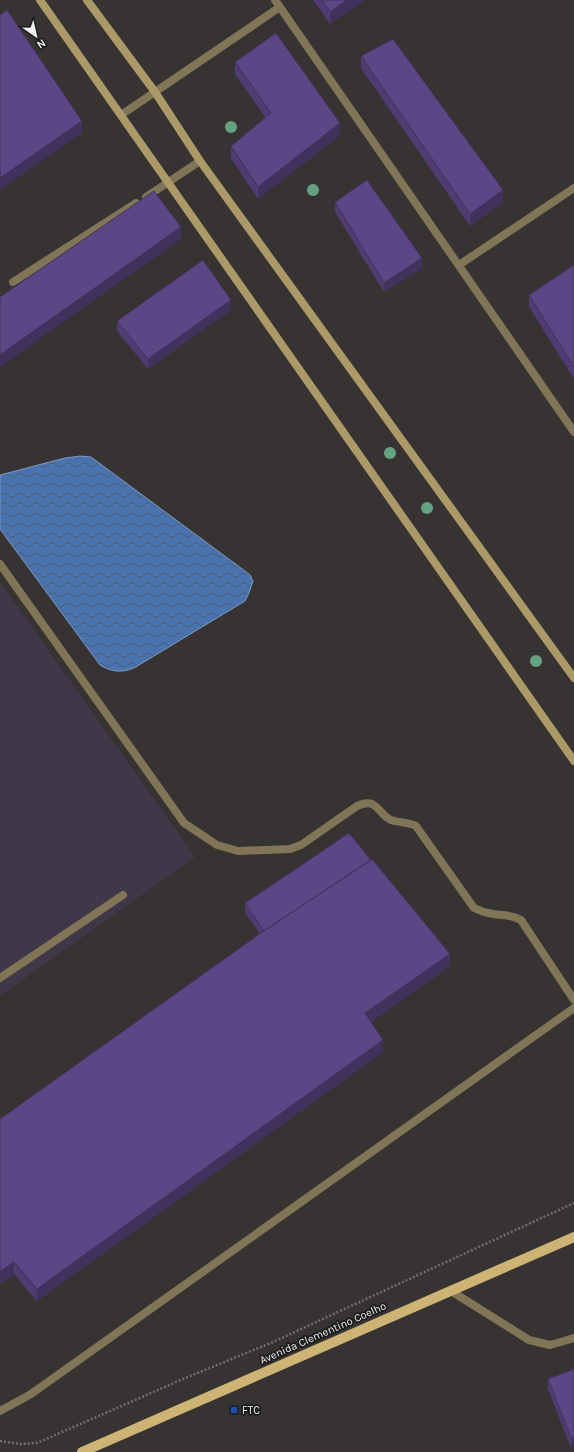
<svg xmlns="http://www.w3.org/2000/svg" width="574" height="1452" font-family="Karla,sans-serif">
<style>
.industrial{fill:#403748}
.water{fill:url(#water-waves);stroke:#7d99c1}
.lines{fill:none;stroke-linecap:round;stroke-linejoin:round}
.path{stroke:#716e6e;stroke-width:2.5;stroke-dasharray:2 2;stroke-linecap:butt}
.lane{stroke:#817557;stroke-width:8}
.secondary{stroke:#ac9968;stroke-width:8}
.primary{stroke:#cdb475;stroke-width:10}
.tree{fill:#65a282}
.wall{fill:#503c72}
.shaded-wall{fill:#41315d}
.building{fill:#5d4685;stroke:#41315d}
.transit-dot{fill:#1a4fb4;stroke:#1c1b1b;stroke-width:1.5}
.labels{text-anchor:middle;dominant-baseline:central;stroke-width:3.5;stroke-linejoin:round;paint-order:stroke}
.street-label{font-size:11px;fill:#f3f1f1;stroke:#1c1b1b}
.poi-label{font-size:11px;fill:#f3f1f1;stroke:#1c1b1b;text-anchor:start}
</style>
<defs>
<pattern id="water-waves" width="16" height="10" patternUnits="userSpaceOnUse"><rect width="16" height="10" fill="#4a73ad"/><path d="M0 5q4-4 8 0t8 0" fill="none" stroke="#4a5e7a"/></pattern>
</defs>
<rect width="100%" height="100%" fill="#363332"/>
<path class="industrial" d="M0 582 195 857 0 996Z"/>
<path class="water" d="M80 456 91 457 245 571 250 575 253 581 249 593 245 601 134 668C122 673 111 672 100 665L0 529V475L65 458Z"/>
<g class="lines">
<path class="path" d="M0 1441 20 1444 37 1443 183 1379 273 1342 574 1203"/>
<path class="lane" d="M275 0 574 432
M121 115 280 7
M146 197 200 161
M459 265 574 188
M13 282 136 203
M0 564 184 823 217 845 238 851 290 849 301 845 357 806C362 804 367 802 372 804 380 808 383 817 391 820 400 823 408 822 416 826L474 908C480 911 486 913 493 914 505 916 510 914 521 920L574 1000
M0 978 123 895
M451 1291 529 1340 550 1345 574 1338
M0 1411 31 1394 574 1008"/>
<path class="secondary" d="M40 0 574 761
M87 0 155 92 200 161 574 678"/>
<path class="primary" d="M82 1452 574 1237"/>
</g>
<g class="tree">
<circle cx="231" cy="127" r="6"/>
<circle cx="313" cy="190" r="6"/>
<circle cx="390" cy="453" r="6"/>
<circle cx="427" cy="508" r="6"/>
<circle cx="536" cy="661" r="6"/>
</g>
<path class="wall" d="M313 0H365L330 24Z
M361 56 503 202 470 226 361 68Z
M235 62 340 135 258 199 231 158V146L265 117 235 74Z
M335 202 422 268 384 292 335 212Z
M574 265V379L529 307V295Z
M231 310 148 369 117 331V321Z
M245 903 450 966 371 1022 383 1052 37 1301 14 1274 0 1284V1119L260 934 245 913Z
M574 1369 571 1448 548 1389V1379Z"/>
<path class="shaded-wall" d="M347 0H365L330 24V12Z
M82 121V133L0 190V178Z
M340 123V135L258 199V187Z
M503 190V202L470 226V214Z
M181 227V239L0 367V355Z
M422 258V268L384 292V283Z
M231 300V310L148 369V359Z
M450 954V966L365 1026V1013Z
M383 1040V1052L37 1301V1289Z
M14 1262V1274L0 1284V1272Z
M574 1437V1446L571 1448V1438Z"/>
<path class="building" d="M322 0H347L330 12Z
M7 10 82 121 0 178V15Z
M276 33 340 123 258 187 231 146 271 113 235 62Z
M393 39 503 190 470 214 361 56Z
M367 180 422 258 384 283 335 202Z
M154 191 181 227 0 355V297Z
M203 260 231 300 148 359 117 321Z
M574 265V367L529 295Z
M349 833 371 860 264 931 245 903Z
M372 859 450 954 365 1013 383 1040 37 1289 14 1262 0 1272V1119L265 930Z
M574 1369V1437L571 1438 548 1379Z"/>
<rect class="transit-dot" x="230" y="1406" width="8" height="8" rx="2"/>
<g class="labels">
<g class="street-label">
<text transform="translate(323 1333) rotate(-24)">Avenida Clementino Coelho</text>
</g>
<g class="poi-label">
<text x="242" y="1410">FTC</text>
</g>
</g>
<g transform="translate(36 36) rotate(146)" stroke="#1c1b1b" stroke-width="3" paint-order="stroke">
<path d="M0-3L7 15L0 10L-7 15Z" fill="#f3f1f1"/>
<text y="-6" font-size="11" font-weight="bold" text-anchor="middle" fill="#f3f1f1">N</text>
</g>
</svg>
